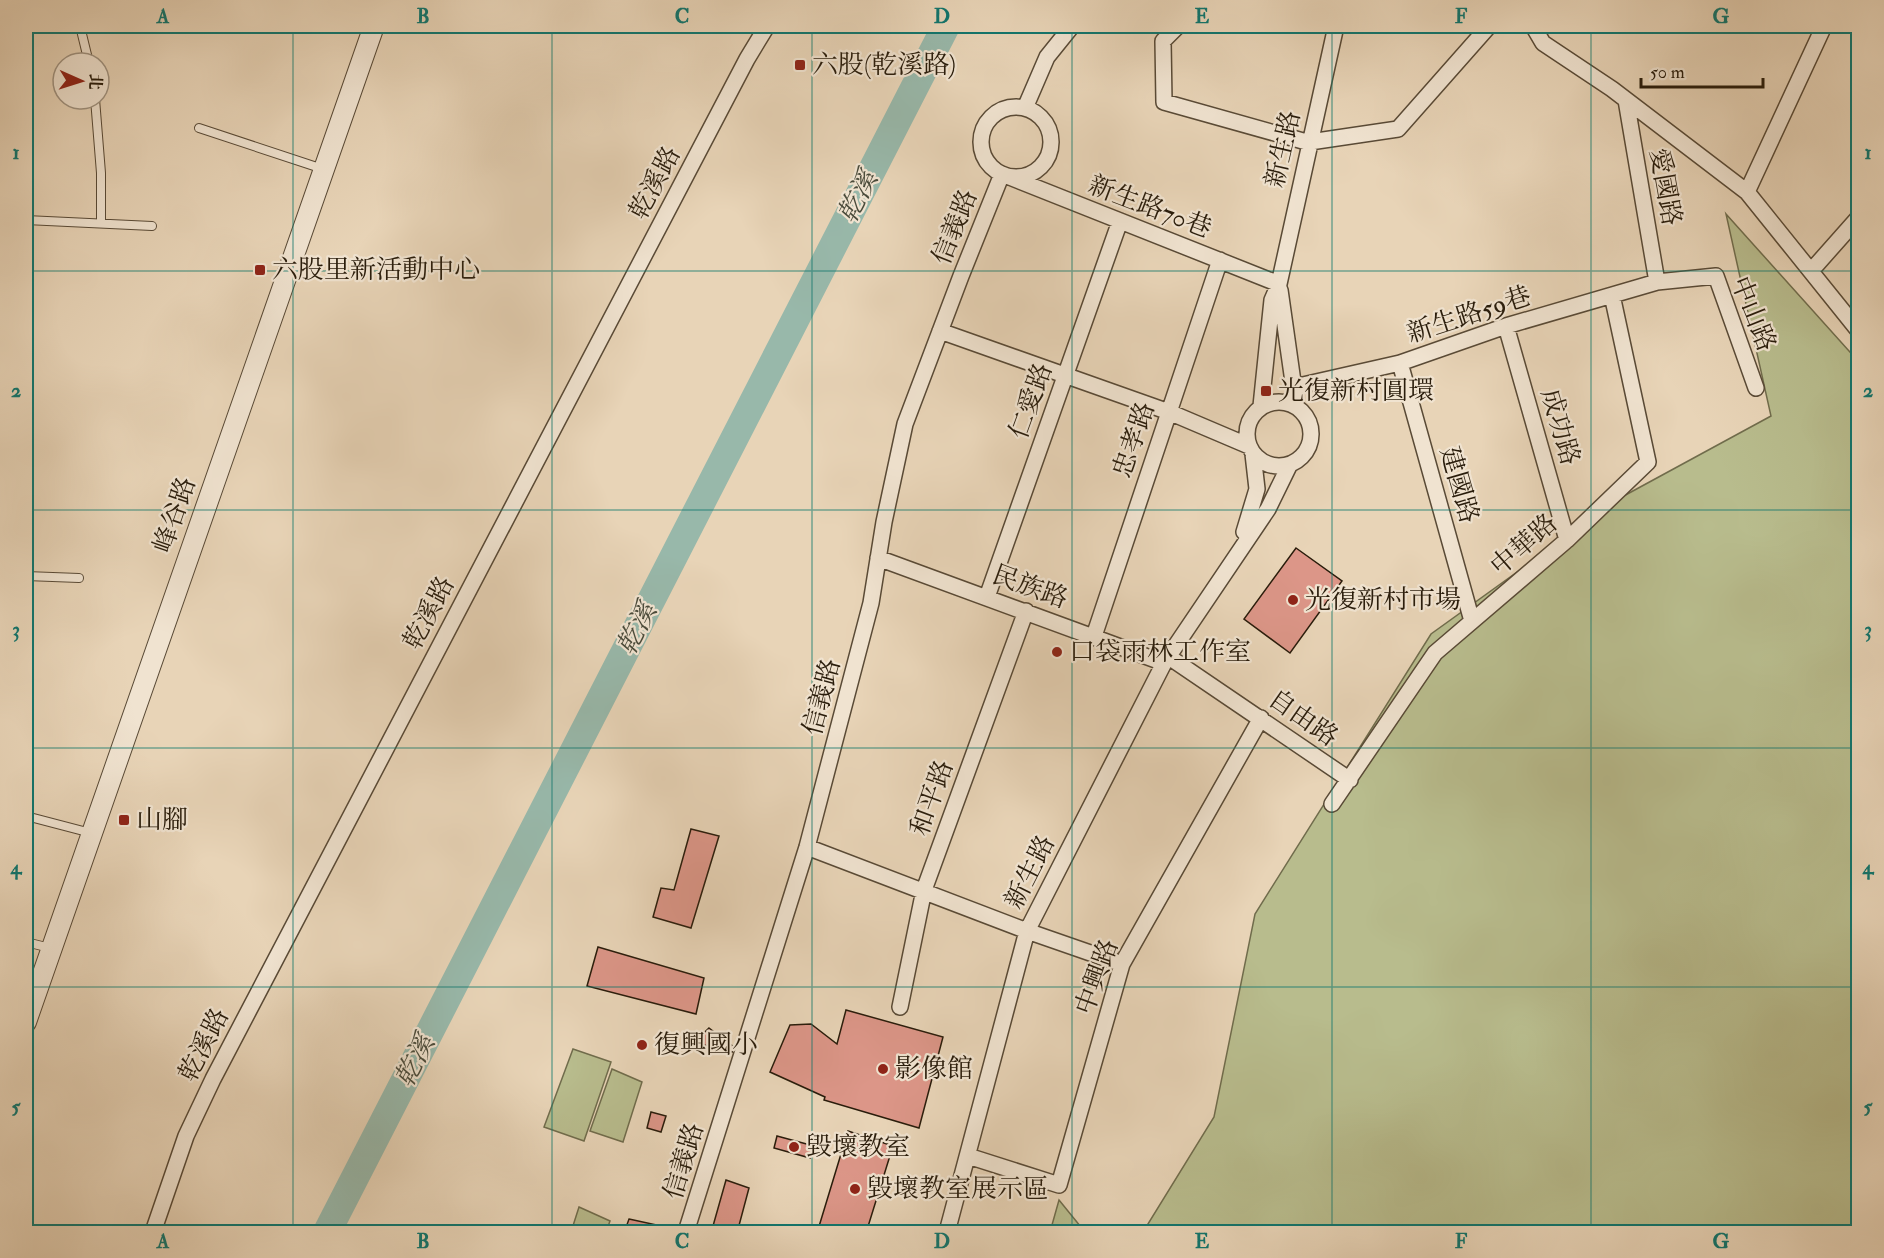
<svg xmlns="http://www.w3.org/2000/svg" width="1884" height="1258" font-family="'IM FELL Double Pica','Noto Serif TC',serif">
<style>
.green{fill:#b8bc8d;stroke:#706c4c;stroke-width:1.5}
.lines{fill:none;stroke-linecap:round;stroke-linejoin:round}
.river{stroke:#98b8aa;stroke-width:28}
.building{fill:#dc9688;stroke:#291c0b;stroke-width:1.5}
.service-casing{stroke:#594a36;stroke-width:10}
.minor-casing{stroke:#594a36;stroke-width:18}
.tertiary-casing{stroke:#594a36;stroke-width:22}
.service{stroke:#f0e3d0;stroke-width:8}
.minor{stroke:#f0e3d0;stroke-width:15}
.tertiary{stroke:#f0e3d0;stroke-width:20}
.grid{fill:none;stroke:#0f766e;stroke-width:1.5;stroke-opacity:0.55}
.poi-dot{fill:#8f2418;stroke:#f0e3d0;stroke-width:2}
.labels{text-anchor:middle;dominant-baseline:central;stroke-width:4.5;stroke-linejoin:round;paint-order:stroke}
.poi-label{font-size:26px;fill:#291c0b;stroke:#f0e3d0;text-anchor:start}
.street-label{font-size:26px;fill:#291c0b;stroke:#f0e3d0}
.water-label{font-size:27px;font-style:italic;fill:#4a4b3b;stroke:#f0e3d0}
.neatline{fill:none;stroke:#0f766e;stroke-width:2}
.grid-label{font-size:20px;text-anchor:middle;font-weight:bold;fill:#0f766e}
</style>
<rect width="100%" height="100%" fill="#e8d4b7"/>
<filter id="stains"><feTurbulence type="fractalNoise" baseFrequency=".00333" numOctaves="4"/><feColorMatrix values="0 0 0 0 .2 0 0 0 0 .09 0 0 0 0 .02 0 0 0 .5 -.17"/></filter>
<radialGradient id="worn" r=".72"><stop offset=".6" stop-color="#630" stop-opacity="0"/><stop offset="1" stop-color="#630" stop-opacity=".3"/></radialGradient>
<path class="green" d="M1726 214 1858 361V1232H1143L1214 1117 1255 914 1431 634 1620 498 1771 416Z
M573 1049 611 1062 584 1141 544 1127Z
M612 1069 642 1082 623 1142 590 1131Z
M1059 1200 1085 1232H1050Z
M579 1207 610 1221 606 1232H571Z"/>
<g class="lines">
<path class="river" d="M327 1232 946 26"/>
</g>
<path class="building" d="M1296 548 1342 581 1290 653 1244 619Z
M691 829 719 836 691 928 653 917 661 888 674 890Z
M598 947 704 978 696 1014 587 986Z
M846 1010 943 1037 919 1128 824 1100 825 1097 770 1072 790 1025 811 1024 837 1044Z
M709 1028 734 1047 732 1052 700 1044 702 1035Z
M651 1112 666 1116 661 1132 647 1128Z
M848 1131 893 1146 866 1233H817Z
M777 1136 814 1146 810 1158 774 1148Z
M726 1180 749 1188 737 1233H711Z
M629 1219 666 1227 665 1233H624Z"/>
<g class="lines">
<defs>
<path id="service" d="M80 26 89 63
M95 99 101 173V223
M199 128 323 169
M26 220 152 226
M26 576 79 578
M26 816 91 833
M26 942 50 948"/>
<path id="minor" d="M1178 26 1163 41 1164 102 1310 143
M1533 26 1543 43 1612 89 1747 192 1858 330
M1626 100 1657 282
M981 142a35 35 0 1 1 70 0a35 35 0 1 1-70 0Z
M1025 108 1047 57 1072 26
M1310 142 1398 129 1489 26
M1747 192 1824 26
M1811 271 1858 218
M1280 290 1295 396
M1506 326 1567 540
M940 331 1169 412 1249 446
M1400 363 1472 621
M1294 387 1400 363 1506 326 1657 282 1716 276 1756 388
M1247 434a32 32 0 1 1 64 0a32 32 0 1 1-64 0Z
M1261 406 1272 300 1279 284 1336 26
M1244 532 1257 489 1253 454
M878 558 1164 663
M987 597 1120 221
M1094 636 1220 260
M1169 657 1350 780
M1332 804 1435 653 1567 540 1648 462 1612 295
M807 847 1027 931 1122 964
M900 1007 924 890 1026 611
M968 1156 1059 1185 1122 964 1261 718
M153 1232 186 1136 213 1079 747 59 767 26
M686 1232 807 847 871 603 884 522 905 424 961 276 1002 174 1279 284
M947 1232 1027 931 1164 663 1268 509 1290 464"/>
<path id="tertiary" d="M26 1022 374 26"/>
</defs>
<use href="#service" class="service-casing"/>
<use href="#minor" class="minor-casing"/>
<use href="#tertiary" class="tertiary-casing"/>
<use href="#service" class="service"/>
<use href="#minor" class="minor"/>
<use href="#tertiary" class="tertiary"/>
</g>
<path class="grid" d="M293 26V1232M552 26V1232M812 26V1232M1072 26V1232M1332 26V1232M1591 26V1232M26 271H1858M26 510H1858M26 748H1858M26 987H1858"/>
<g class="poi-dot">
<rect x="794" y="59" width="12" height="12" rx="3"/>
<rect x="254" y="264" width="12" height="12" rx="3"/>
<rect x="1260" y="385" width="12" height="12" rx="3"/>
<circle cx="1293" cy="600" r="6"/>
<circle cx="1057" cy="652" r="6"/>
<rect x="118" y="814" width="12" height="12" rx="3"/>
<circle cx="642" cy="1045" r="6"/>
<circle cx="883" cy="1069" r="6"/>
<circle cx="794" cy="1147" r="6"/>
<circle cx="855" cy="1189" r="6"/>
</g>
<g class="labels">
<g class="poi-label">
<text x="812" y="65">六股(乾溪路)</text>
<text x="272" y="270">六股里新活動中心</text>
<text x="1278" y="391">光復新村圓環</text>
<text x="1305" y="600">光復新村市場</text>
<text x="1069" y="652">口袋雨林工作室</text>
<text x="136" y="820">山腳</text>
<text x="654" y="1045">復興國小</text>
<text x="895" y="1069">影像館</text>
<text x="806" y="1147">毀壞教室</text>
<text x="867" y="1189">毀壞教室展示區</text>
</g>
<g class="street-label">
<text transform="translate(1283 149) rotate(-77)">新生路</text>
<text transform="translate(655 183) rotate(-62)">乾溪路</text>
<text transform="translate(1665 187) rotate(80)">愛國路</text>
<text transform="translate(1150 207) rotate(21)">新生路70巷</text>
<text transform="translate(955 227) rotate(-68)">信義路</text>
<text transform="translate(1753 314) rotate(68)">中山路</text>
<text transform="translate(1469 315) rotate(-18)">新生路59巷</text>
<text transform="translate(1031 401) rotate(-70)">仁愛路</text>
<text transform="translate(1560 427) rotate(74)">成功路</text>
<text transform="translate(1134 440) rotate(-71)">忠孝路</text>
<text transform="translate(1459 485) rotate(74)">建國路</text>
<text transform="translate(175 515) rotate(-71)">峰谷路</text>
<text transform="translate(1524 545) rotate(-41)">中華路</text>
<text transform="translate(1030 587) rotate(20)">民族路</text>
<text transform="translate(429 613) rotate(-62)">乾溪路</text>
<text transform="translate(822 697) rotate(-75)">信義路</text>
<text transform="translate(1303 718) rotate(35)">自由路</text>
<text transform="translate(932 798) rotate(-70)">和平路</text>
<text transform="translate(1030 872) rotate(-63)">新生路</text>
<text transform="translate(1097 977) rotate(-70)">中興路</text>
<text transform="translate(204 1045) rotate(-63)">乾溪路</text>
<text transform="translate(684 1161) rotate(-73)">信義路</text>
</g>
<g class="water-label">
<text transform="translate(858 197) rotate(-63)">乾溪</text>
<text transform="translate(637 629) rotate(-63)">乾溪</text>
<text transform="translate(415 1061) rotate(-63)">乾溪</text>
</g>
</g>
<rect width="1884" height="1258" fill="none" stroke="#e8d4b7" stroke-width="66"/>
<g transform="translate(81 81) rotate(93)"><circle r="28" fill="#f0e3d0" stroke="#a09381" stroke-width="1.5"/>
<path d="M0-4.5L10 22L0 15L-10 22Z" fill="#8f2418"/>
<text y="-9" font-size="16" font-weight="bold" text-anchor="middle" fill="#291c0b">北</text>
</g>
<path d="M1641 78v9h122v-9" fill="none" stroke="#291c0b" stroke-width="3"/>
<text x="1650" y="78" font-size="18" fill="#291c0b" stroke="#f0e3d0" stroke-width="4.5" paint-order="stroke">50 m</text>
<rect x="33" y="33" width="1818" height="1192" class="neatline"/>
<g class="grid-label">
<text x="163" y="23">A</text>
<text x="423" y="23">B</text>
<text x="682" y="23">C</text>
<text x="942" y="23">D</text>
<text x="1202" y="23">E</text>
<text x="1461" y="23">F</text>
<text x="1721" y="23">G</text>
<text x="16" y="159">1</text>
<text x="1868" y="159">1</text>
<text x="16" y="397">2</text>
<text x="1868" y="397">2</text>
<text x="16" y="636">3</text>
<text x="1868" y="636">3</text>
<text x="16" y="874">4</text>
<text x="1868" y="874">4</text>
<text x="16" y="1113">5</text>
<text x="1868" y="1113">5</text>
<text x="163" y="1248">A</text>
<text x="423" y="1248">B</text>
<text x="682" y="1248">C</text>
<text x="942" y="1248">D</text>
<text x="1202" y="1248">E</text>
<text x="1461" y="1248">F</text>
<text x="1721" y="1248">G</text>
</g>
<rect width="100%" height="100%" filter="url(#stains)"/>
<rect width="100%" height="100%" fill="url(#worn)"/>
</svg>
